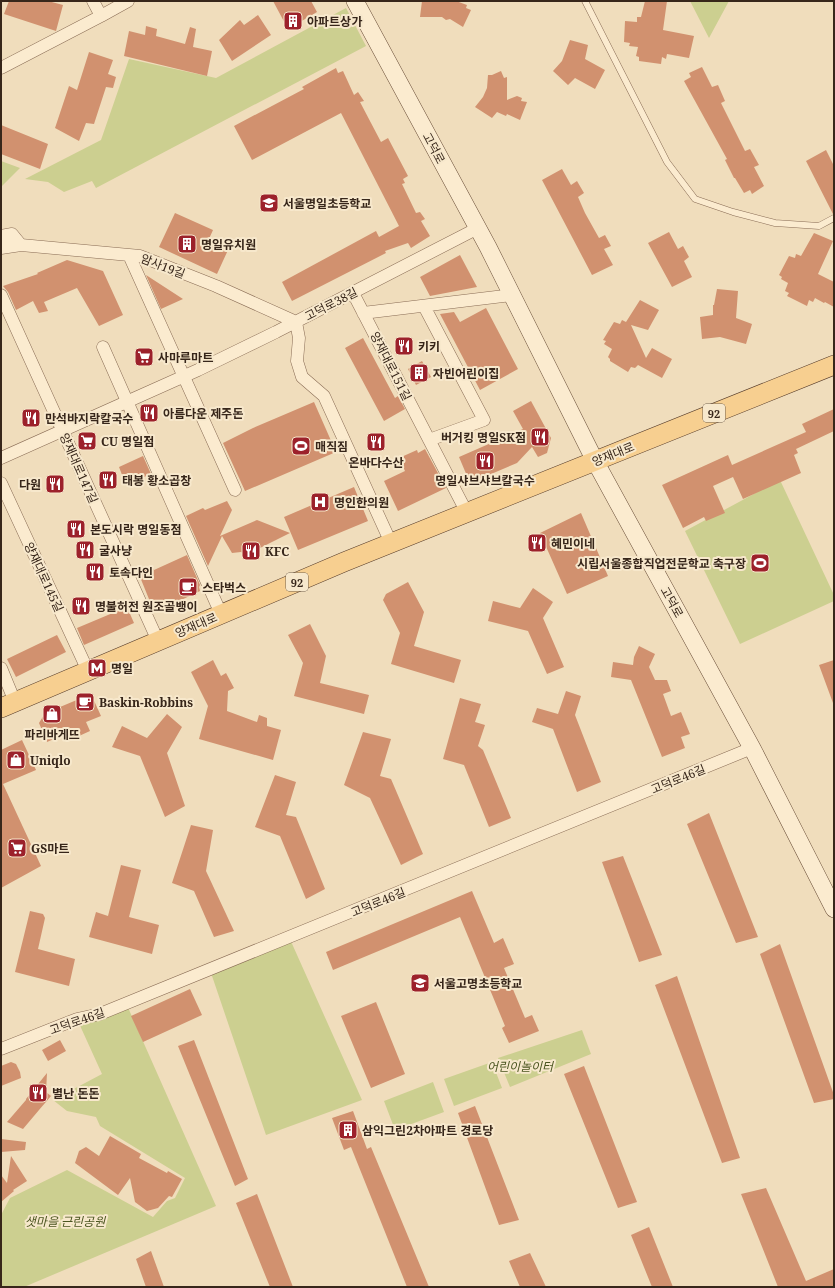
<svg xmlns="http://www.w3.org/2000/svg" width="835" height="1288" font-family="'Noto Serif','Noto Sans KR',serif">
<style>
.green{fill:#cccf90}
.building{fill:#d1916f}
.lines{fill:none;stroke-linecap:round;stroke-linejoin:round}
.lane-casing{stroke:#896c55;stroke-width:7}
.street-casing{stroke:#896c55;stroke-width:13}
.secondary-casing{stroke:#6a4e38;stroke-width:18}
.primary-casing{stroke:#563b2a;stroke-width:20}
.lane{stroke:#fbebcf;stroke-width:6}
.street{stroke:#fbebcf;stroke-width:12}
.secondary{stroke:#fbebcf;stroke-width:17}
.primary{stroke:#f7cf90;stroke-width:19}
.labels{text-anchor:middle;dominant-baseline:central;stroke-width:4;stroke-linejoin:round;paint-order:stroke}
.shield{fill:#f7e8cc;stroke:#71604f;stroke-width:1}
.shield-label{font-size:11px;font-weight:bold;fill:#37261a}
.poi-label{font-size:12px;font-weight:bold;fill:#37261a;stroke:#f7e8cc;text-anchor:start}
.street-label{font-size:12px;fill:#37261a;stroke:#f7e8cc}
.park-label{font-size:12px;font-style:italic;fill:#4b5520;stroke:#f7e8cc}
</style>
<rect width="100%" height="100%" fill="#f0ddbc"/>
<path class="green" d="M690 1H729L709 38Z
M346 8 366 46 96 188 92 181 64 192 48 182 25 179 101 140 129 59 216 78Z
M1 161 20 168 1 187Z
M780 480 834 595V601L740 644 685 531Z
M289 937 362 1100 266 1135 210 970Z
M126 1003 216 1206 24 1287H1V1215L10 1198 67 1170 153 1217 167 1201 175 1198 185 1178 100 1126 96 1117 67 1111 53 1100 102 1074 77 1019Z
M582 1030 591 1054 510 1087 498 1058Z
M492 1062 502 1088 454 1106 444 1079Z
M433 1082 444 1112 395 1130 384 1101Z"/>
<path class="building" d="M9 1H48L63 5 56 31 4 14Z
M273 1H311L317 12 288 29Z
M422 1H456L467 5 466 8 471 10 463 27 450 19 446 20 442 17H420Z
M645 1H667L663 30 694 36 689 58 667 54 666 59 662 57 661 64 639 61V57L636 56 638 47 629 46 630 43 624 42 625 21 637 22V17H641Z
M258 15 271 35 232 61 219 40 240 20 244 25Z
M146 26 157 29 156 36 185 44 190 27 196 29 193 47 212 51 207 76 124 56 129 31 145 35Z
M570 40 588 45 585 59 605 70 595 89 575 78 568 85 553 71 562 61Z
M89 52 113 60 108 74 116 77 113 88 106 87 94 124 86 123 79 141 55 128 69 86 77 90Z
M702 67 712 87 718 85 725 101 721 103 745 151 750 149 759 165 754 167 764 186 752 194 750 190 744 193 735 178H734L725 160 727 159 684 81 691 77 689 73Z
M336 68 338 73 343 71 354 95 358 92 364 101 360 102 381 142 388 138 408 176 403 179 405 183 402 184 416 213 420 212 425 219 421 221 430 236 411 248 408 243 385 251 386 253 292 301 282 282 376 231 379 237 399 226 341 113 252 160 234 126 304 89 302 87Z
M501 71 504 78 507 77V100L517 96 522 98 521 101 527 102 520 120 507 114 506 116 497 112 492 118 475 107 483 97 487 88 488 75H492Z
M1 125 48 144 40 169 1 154Z
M826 150 834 166V214H833L806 161Z
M562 169 571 185 577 181 584 193 578 197 585 213 599 238 605 235 611 246 604 249 613 265 592 275 542 180Z
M175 213 213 230 208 241 228 250 217 274 159 247Z
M669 232 678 249 683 246 689 257 684 261 692 277 672 287 648 243Z
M814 233 833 241 818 274 834 282V307L825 302 824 303 815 298 813 302 809 300 807 306 787 296 789 293 785 291 788 283 781 279 782 277 779 275 789 256 795 258 796 254 801 256Z
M460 255 477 287 430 296 420 277Z
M67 260 103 271 123 315 99 326 77 288 44 302 48 311 39 313 33 301 16 310 8 292 3 286 38 274 37 273Z
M146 275 183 299 161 309Z
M717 289 738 291 736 318 752 324 746 344 720 337 702 339 700 317 713 315V305H714Z
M640 300 659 310 648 330 631 325 646 358 652 348 672 359 662 378 638 365 635 368 631 367 628 372 610 361V359L608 357 612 349 604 344 606 341 603 340 614 322 620 324 622 320 626 322Z
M486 308 518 369 480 390 440 314 454 312 460 322Z
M363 338 395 398 398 396 405 409 384 421 345 348Z
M422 361 431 377 416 385 408 369Z
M531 401 551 438 547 453 538 457 532 447 517 463 470 483 459 457 523 429 513 411Z
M314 402 336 452 245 491 223 443 253 428Z
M834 409V431L796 449 798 453 794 455 801 473 743 499 733 477 713 486 725 513 706 521 704 517 683 528 662 485 728 455 732 465 806 432 802 424Z
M425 449 446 488 398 511 384 481 405 471 399 458 417 450 418 453Z
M143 456 151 474 126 485 119 467Z
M354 487 368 521 298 550 284 517Z
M227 501 232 510 220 536 257 520 290 533 258 549V556L252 559 241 552 232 553 222 536 208 566 186 516 203 508 205 510Z
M581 513 608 576 567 594 540 533Z
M187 555 200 585 199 587 200 591 177 602 178 603 160 612 153 609 138 572 152 566 154 570Z
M408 582 424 612 414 646 461 660 454 683 391 664 400 633 383 600 386 594Z
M533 588 553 602 543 618 564 667 547 674 528 631 488 621 493 601 520 608Z
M127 607 134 623 84 645 77 628Z
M310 624 326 656 320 683 369 695 364 714 294 696 303 663 288 635Z
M57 635 66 652 16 677 7 659Z
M639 646 655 654 649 667 655 680H667L671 691 663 694 671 716 681 712 690 734 681 737 685 748 662 757 631 680 611 677 613 662 633 665 634 657Z
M213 660 221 676 226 673 234 688 228 691 227 711 257 722 259 715 267 718V726L281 730 273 760 199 739 208 706 191 672Z
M834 660V702L833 703 819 665Z
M566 691 581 696 575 715 601 782 577 792 553 729 532 722 537 708 558 714Z
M91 694 101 716 86 722 90 731 79 736 76 729 47 742 39 723 47 710 54 707H60Z
M460 698 481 704 475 722 485 725 478 746 483 750 511 818 489 827 464 765 443 759Z
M167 714 182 727 167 753 185 806 165 817 140 756 112 747 122 726 147 738Z
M363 732 391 739 380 776 391 779 423 854 401 865 370 798 344 785Z
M22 740 36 770 3 784 41 866 1 888V750Z
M275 775 296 782 286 815 296 817 325 889 306 899 280 836 255 827Z
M709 813 758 937 736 943 687 824Z
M191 825 213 830 206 871 234 931 214 937 194 891 172 883Z
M623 856 662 955 639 962 602 862Z
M121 865 141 870 129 917 159 925 152 954 89 937 96 912 108 916Z
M472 891 494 943 503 938 514 964 504 968 525 1018 532 1015 539 1031 509 1043 502 1028 505 1026 460 917 333 970 326 952Z
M30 911 43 914 45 918 38 949 75 959 69 986 15 972Z
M780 944 834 1095V1099L814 1103 760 954Z
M677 976 740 1158 722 1163 655 985Z
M190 989 202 1015 143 1042 131 1016Z
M376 1002 405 1074 371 1088 341 1016Z
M60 1040 66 1051 48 1061 42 1050Z
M194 1040 248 1179 235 1186 178 1046Z
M11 1062 16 1064 20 1072 21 1078 1 1086V1066Z
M584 1066 637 1202 618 1208 564 1074Z
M47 1073 46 1092 51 1096 39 1110 23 1129 7 1122 26 1100V1099Z
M475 1106 519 1220 499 1225 458 1113Z
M353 1111 367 1149 371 1147 429 1287H407L351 1147 344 1150 332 1118Z
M110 1136 141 1154 139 1158 167 1173 168 1171 182 1179 172 1197 169 1196 158 1208 147 1211 135 1202 130 1178 118 1195 75 1163 79 1151 86 1147 99 1156Z
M1 1139 26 1142 25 1150 1 1152Z
M11 1156 27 1181 13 1190 14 1191 1 1202V1175L7 1183Z
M766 1188 806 1281 834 1269V1287H778L741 1194Z
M257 1194 293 1287H270L236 1203Z
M649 1227 673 1287H652L631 1235Z
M151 1251 164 1287H146L136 1259Z
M530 1253 546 1287H520L509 1261Z"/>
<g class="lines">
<defs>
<path id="lane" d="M585 1 667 162 695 199 733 212 775 223 819 226 834 218"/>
<path id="street" d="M93 1 101 16 128 1
M1 68 101 16
M1 236 12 234 21 245
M1 248 21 245 140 256 216 286 296 322 299 338 297 361 302 377 324 396 391 543
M129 255 235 490
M353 293 467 513
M1 295 158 641
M424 306 484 420 429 440
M363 313 512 295
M103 347 221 614
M1 458 198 370 276 332 478 228
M1 483 88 671
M1 668 15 702
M1 1049 77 1019 100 1014 752 748"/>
<path id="secondary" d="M355 1 488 247 595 461 752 748 834 909"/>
<path id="primary" d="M1 708 344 562 834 365"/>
</defs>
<use href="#lane" class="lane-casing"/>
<use href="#street" class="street-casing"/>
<use href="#secondary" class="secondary-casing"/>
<use href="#primary" class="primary-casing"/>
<use href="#lane" class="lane"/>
<use href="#street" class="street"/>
<use href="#secondary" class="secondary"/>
<use href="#primary" class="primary"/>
</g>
<defs>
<symbol id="building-square" viewBox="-11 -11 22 22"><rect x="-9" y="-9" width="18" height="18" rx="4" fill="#9c212b" stroke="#f7e8cc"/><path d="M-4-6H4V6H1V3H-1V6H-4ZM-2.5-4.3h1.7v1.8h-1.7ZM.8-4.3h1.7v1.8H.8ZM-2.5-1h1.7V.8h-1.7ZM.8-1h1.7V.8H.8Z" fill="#fff"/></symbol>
<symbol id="school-square" viewBox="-11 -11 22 22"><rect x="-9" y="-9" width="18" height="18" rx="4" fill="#9c212b" stroke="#f7e8cc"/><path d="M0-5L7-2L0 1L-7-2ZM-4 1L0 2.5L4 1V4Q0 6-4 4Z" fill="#fff"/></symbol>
<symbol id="restaurant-square" viewBox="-11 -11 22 22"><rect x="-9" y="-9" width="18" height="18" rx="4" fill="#9c212b" stroke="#f7e8cc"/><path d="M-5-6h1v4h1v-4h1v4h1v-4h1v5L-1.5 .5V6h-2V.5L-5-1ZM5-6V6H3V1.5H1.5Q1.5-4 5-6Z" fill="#fff"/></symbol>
<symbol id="supermarket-square" viewBox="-11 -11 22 22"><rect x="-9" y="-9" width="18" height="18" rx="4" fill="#9c212b" stroke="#f7e8cc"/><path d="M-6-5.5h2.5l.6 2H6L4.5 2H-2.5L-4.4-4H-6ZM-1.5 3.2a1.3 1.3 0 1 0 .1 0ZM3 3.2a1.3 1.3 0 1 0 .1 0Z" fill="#fff"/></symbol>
<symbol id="stadium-square" viewBox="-11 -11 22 22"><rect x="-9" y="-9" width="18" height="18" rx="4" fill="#9c212b" stroke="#f7e8cc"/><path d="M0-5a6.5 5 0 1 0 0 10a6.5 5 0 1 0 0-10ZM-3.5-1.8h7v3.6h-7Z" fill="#fff"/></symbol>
<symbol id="hospital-square" viewBox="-11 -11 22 22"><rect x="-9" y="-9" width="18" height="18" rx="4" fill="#9c212b" stroke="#f7e8cc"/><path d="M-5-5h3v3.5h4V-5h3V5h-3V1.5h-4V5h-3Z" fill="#fff"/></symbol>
<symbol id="cafe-square" viewBox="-11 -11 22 22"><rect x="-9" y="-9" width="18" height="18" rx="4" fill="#9c212b" stroke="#f7e8cc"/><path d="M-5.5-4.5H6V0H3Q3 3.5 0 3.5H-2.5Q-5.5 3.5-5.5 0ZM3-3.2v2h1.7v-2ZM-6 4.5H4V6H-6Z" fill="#fff"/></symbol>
<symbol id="metro-square" viewBox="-11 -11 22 22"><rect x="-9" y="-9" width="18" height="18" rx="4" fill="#9c212b" stroke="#f7e8cc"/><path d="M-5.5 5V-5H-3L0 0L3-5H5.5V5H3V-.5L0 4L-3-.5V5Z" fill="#fff"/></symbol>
<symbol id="shop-square" viewBox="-11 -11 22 22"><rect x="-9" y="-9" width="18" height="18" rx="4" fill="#9c212b" stroke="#f7e8cc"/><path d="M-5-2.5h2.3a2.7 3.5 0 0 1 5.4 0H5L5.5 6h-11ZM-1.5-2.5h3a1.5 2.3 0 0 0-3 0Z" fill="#fff"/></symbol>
</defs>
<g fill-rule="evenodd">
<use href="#building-square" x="282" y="10" width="22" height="22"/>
<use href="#school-square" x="258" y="192" width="22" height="22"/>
<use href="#building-square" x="176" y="233" width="22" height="22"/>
<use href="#restaurant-square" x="393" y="335" width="22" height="22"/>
<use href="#supermarket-square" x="133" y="346" width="22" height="22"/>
<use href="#building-square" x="408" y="362" width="22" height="22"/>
<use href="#restaurant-square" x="138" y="402" width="22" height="22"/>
<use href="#restaurant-square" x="20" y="407" width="22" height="22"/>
<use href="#restaurant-square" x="529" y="426" width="22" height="22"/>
<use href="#supermarket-square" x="76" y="430" width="22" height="22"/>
<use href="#restaurant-square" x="365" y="431" width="22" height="22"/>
<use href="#stadium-square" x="290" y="435" width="22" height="22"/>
<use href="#restaurant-square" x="474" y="450" width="22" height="22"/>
<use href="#restaurant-square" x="97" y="469" width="22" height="22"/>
<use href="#restaurant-square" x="44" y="473" width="22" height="22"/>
<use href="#hospital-square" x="309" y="491" width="22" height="22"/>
<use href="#restaurant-square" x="65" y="518" width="22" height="22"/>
<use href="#restaurant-square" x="526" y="532" width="22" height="22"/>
<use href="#restaurant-square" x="74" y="539" width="22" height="22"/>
<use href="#restaurant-square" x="240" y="540" width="22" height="22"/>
<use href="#stadium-square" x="749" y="552" width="22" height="22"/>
<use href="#restaurant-square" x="84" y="561" width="22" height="22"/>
<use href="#cafe-square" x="177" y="576" width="22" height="22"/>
<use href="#restaurant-square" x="70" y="595" width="22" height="22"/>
<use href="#metro-square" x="86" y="657" width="22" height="22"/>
<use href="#cafe-square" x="74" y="691" width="22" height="22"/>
<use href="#shop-square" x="41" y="703" width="22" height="22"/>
<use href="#shop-square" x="5" y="749" width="22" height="22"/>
<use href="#supermarket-square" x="6" y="837" width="22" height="22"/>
<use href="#school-square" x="409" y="972" width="22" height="22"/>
<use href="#restaurant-square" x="27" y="1082" width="22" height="22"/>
<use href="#building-square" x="337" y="1119" width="22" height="22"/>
</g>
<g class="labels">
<g class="shield">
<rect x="703" y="404" width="22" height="18" rx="3"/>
<rect x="286" y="573" width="22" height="18" rx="3"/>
</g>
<g class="shield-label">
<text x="714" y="413">92</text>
<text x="297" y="582">92</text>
</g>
<g class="poi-label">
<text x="307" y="21">아파트상가</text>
<text x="283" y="203">서울명일초등학교</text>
<text x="201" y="244">명일유치원</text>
<text x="418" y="346">키키</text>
<text x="158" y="357">사마루마트</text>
<text x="433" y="373">자빈어린이집</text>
<text x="163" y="413">아름다운 제주돈</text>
<text x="45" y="418">만석바지락칼국수</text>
<text x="526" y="437" text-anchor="end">버거킹 명일SK점</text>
<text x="101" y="441">CU 명일점</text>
<text x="315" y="446">매직짐</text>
<text x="376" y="462" text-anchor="middle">온바다수산</text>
<text x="122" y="480">태봉 황소곱창</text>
<text x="485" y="480" text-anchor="middle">명일샤브샤브칼국수</text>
<text x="41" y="484" text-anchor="end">다원</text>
<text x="334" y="502">명인한의원</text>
<text x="90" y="529">본도시락 명일동점</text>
<text x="551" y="543">혜민이네</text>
<text x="99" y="550">굴사냥</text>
<text x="265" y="551">KFC</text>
<text x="746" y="563" text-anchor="end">시립서울종합직업전문학교 축구장</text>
<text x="109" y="572">토속다인</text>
<text x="202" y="587">스타벅스</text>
<text x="95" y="606">명불허전 원조골뱅이</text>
<text x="111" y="668">명일</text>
<text x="99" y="702">Baskin-Robbins</text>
<text x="52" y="734" text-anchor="middle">파리바게뜨</text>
<text x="30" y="760">Uniqlo</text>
<text x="31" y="848">GS마트</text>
<text x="434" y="983">서울고명초등학교</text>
<text x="52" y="1093">별난 돈돈</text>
<text x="362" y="1130">삼익그린2차아파트 경로당</text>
</g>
<g class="street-label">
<text transform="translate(434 148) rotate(62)">고덕로</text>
<text transform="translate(163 266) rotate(21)">암사19길</text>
<text transform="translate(331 304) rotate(-27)">고덕로38길</text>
<text transform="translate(391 366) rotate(63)">양재대로151길</text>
<text transform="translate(613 454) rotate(-22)">양재대로</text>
<text transform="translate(79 468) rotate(66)">양재대로147길</text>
<text transform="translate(44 577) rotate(65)">양재대로145길</text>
<text transform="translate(672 602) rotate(61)">고덕로</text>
<text transform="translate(196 625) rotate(-23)">양재대로</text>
<text transform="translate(678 779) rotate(-22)">고덕로46길</text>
<text transform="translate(378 902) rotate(-22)">고덕로46길</text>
<text transform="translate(77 1021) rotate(-19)">고덕로46길</text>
</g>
<g class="park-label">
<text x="520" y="1066">어린이놀이터</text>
<text x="65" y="1221">샛마을 근린공원</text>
</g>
</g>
<rect width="835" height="1288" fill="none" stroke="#37261a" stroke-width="4"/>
</svg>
